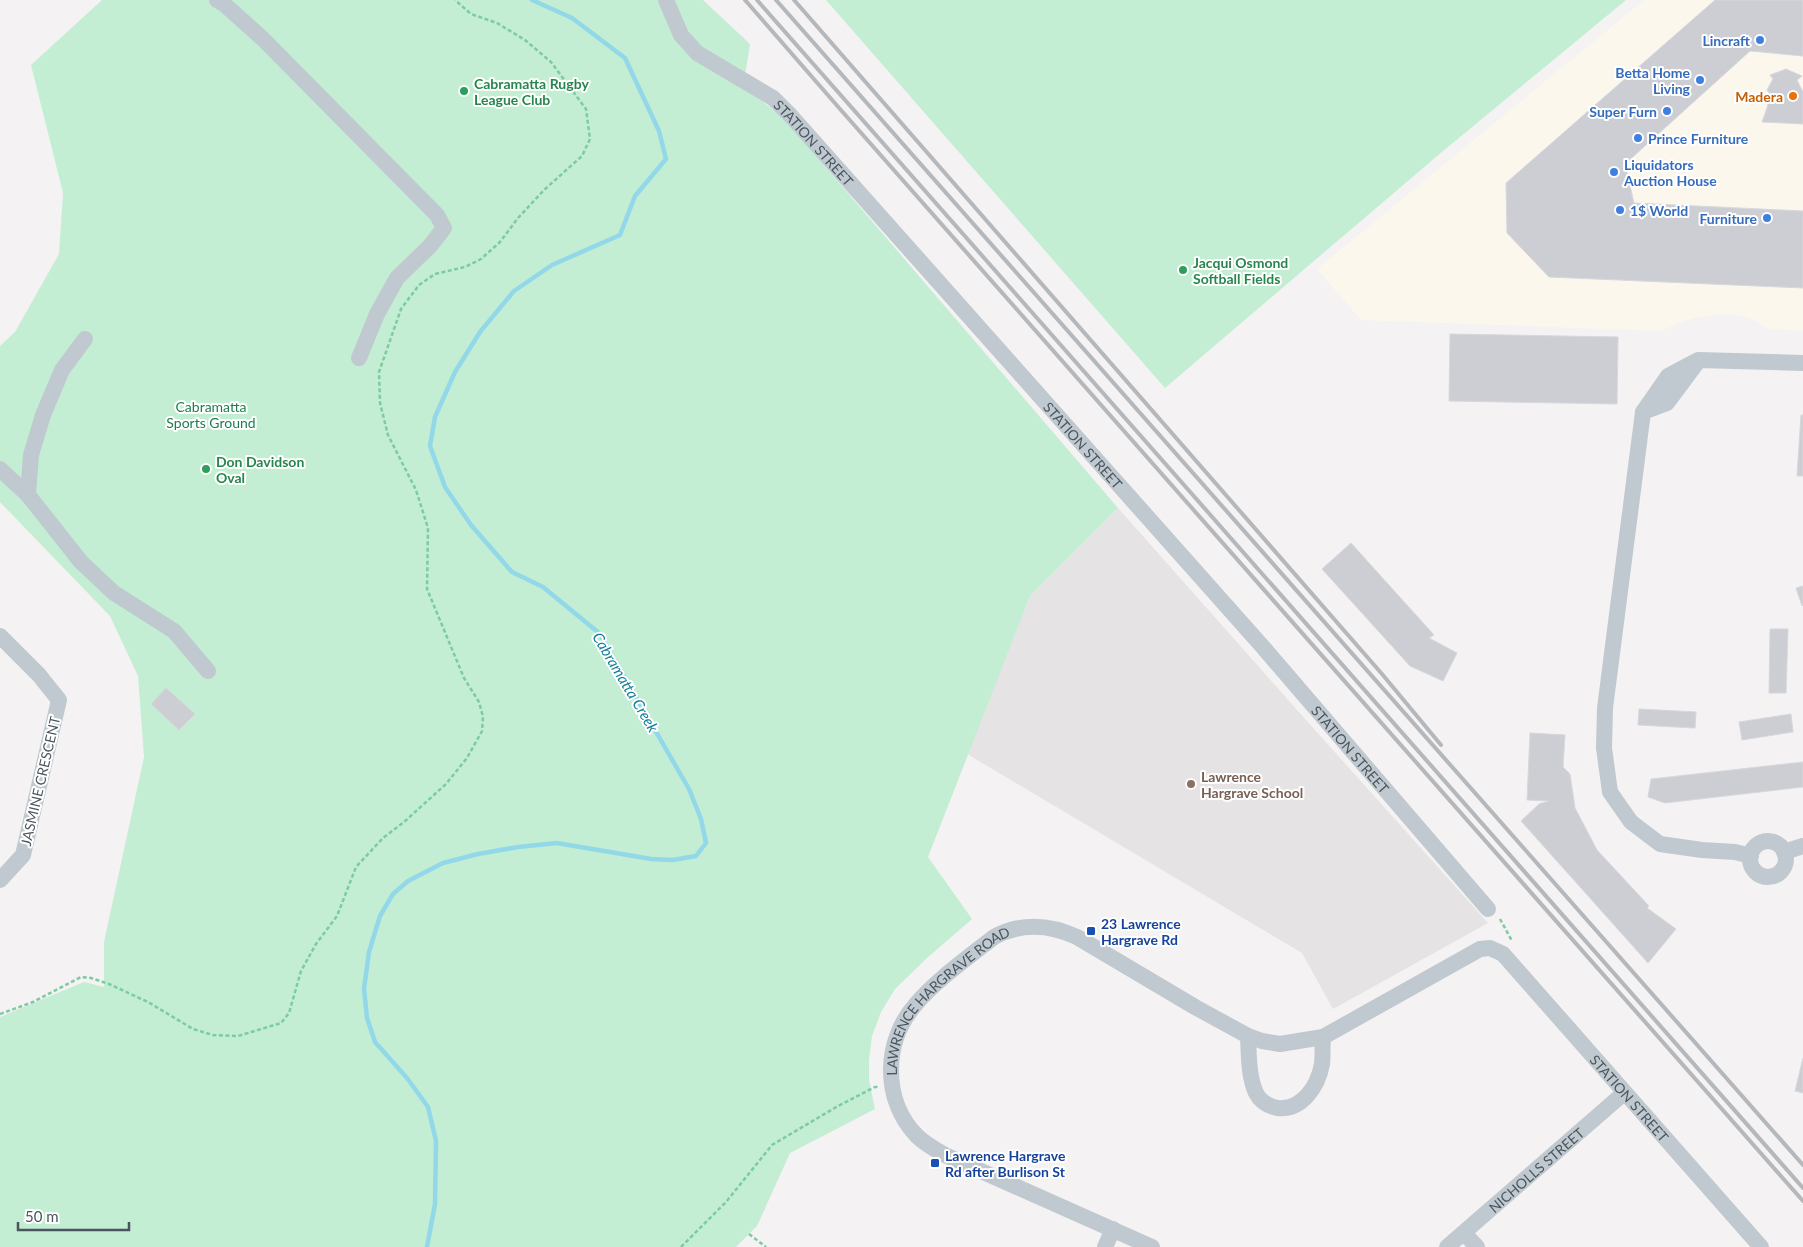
<svg xmlns="http://www.w3.org/2000/svg" width="1803" height="1247" font-family="Lato,sans-serif">
<style>
.commercial{fill:#fcf7ed}
.education{fill:#e5e3e3}
.green{fill:#c3eed3}
.lines{fill:none;stroke-linecap:round;stroke-linejoin:round}
.stream{stroke:#92d8e9;stroke-width:4.5}
.building{fill:#ccced4;stroke:#d6d8dc}
.path{stroke:#7ccba3;stroke-width:2.5;stroke-dasharray:4 2.5;stroke-linecap:butt}
.minor{stroke:#c0c9cf;stroke-width:16}
.rail{stroke:#b4b7bb;stroke-width:4}
.shop-dot{fill:#3f7fe0;stroke:#fff;stroke-width:2}
.leisure-dot{fill:#2e9e5b;stroke:#fff;stroke-width:2}
.food-dot{fill:#e8710a;stroke:#fff;stroke-width:2}
.education-dot{fill:#8d6e63;stroke:#fff;stroke-width:2}
.transit-dot{fill:#1a4fb4;stroke:#fff;stroke-width:2}
.labels{text-anchor:middle;dominant-baseline:central;stroke-width:4;stroke-linejoin:round;paint-order:stroke}
.shop-label{font-size:14px;font-weight:bold;fill:#366cbe;stroke:#fff;text-anchor:end}
.leisure-label{font-size:14px;font-weight:bold;fill:#27864d;stroke:#fff;text-anchor:start}
.food-label{font-size:14px;font-weight:bold;fill:#c56008;stroke:#fff;text-anchor:end}
.street-label{font-size:14px;fill:#4a555e;stroke:#fff}
.park-label{font-size:14px;fill:#1c7e4c;stroke:#fff}
.education-label{font-size:14px;font-weight:bold;fill:#785e54;stroke:#fff;text-anchor:start}
.transit-label{font-size:14px;font-weight:bold;fill:#164399;stroke:#fff;text-anchor:start}
.water-label{font-size:15px;font-style:italic;fill:#137f99;stroke:#fff}
</style>
<rect width="100%" height="100%" fill="#f4f2f2"/>
<path class="commercial" d="M1644 0H1803V331L1769 329 1748 317 1726 314 1693 318 1659 331 1361 320 1317 269Z"/>
<path class="education" d="M1118 508 1306 720 1488 923 1333 1009 1302 953 967 754 1030 596Z"/>
<path class="green" d="M102 0H703L750 44 743 88 758 97 786 121 1118 508 1030 596 928 857 972 919 927 958 895 989 881 1012 872 1036 869 1060V1080L875 1109 790 1153 757 1226 736 1247H0V1017L84 982 104 987V942L144 757 138 676 110 616 0 502V346L15 332 59 254 63 193 31 65Z
M826 0H1626L1443 151 1165 388Z"/>
<g class="lines">
<path class="stream" d="M427 1247 435 1204 436 1141 428 1107 407 1078 375 1042 367 1018 364 989 369 952 380 916 393 894 408 881 443 863 478 854 518 847 557 843 651 859 673 860 696 856 706 843 701 819 689 789 599 633 543 587 512 572 471 525 445 487 430 446 435 417 455 372 480 332 514 291 552 265 620 235 635 196 666 159 659 131 625 58 572 18 532 0"/>
</g>
<path class="building" d="M1715 0H1803V56L1750 51 1625 164 1634 203 1803 211V288L1549 277 1507 233 1506 183Z
M1786 69 1802 76 1797 80 1803 92V124L1762 122 1768 105 1765 96 1770 94 1767 90 1773 79 1770 75Z
M1450 334 1618 337 1617 404 1449 401Z
M1801 415H1803V476H1797Z
M1351 543 1434 635 1429 638 1457 653 1443 681 1410 666 1322 569Z
M1803 586V605L1802 606 1796 588Z
M1770 629H1788L1786 693H1769Z
M166 688 195 714 179 730 151 704Z
M1639 709 1696 712 1695 728 1638 725Z
M1791 714 1793 732 1742 740 1739 722Z
M1530 733 1565 735 1563 767 1570 774 1575 808 1597 850 1649 906 1647 908 1676 929 1648 963 1521 821 1539 804 1549 801 1527 800Z
M1803 762V787L1665 803 1648 797 1651 779Z
M1803 1058V1093L1795 1091Z"/>
<g class="lines">
<path class="path" d="M1500 919 1512 941
M0 1014 33 1002 81 977 91 978 109 984 148 1002 193 1029 213 1035 238 1036 281 1023 289 1013 301 971 316 944 337 916 356 867 383 838 404 822 446 784 467 758 482 731 483 717 479 702 464 678 427 589 428 528 416 490 388 435 380 403 379 372 401 309 419 285 435 274 465 267 481 259 500 242 518 218 544 190 582 156 590 139 586 109 551 62 525 40 497 23 471 14 455 0
M749 1234 766 1247
M681 1247 726 1202 772 1145 838 1106 875 1087H878"/>
<g class="minor">
<path d="M217 0 224 4 263 39 437 215 444 228 430 246 397 278 377 314 359 358"/>
<path id="s1" d="M666 0 681 35 697 53 773 98 791 116 1262 646 1488 909"/>
<path d="M1643 412 1667 403 1696 364"/>
<path d="M0 469 28 495 81 562 114 593 174 631 208 671"/>
<path d="M28 495 31 455 43 415 62 370 85 339"/>
<path d="M0 636 39 675 59 700 23 855 0 880"/>
<circle cx="1768" cy="859" r="18"/>
<path d="M1784 852 1803 846"/>
<path d="M1751 856 1735 852 1702 850 1660 844 1631 822 1610 792 1604 748 1605 708 1643 412 1668 376 1698 360 1803 363"/>
<path d="M1248 1036C1249 1054 1248 1075 1256 1093 1260 1101 1268 1106 1277 1108 1302 1111 1318 1086 1322 1064 1323 1056 1322 1046 1323 1037"/>
<path d="M1464 1233 1477 1247"/>
<path d="M1105 1247 1113 1229"/>
<path id="s2" d="M1152 1247 945 1155C936 1150 925 1144 917 1136 882 1100 883 1041 916 1004 935 981 970 956 994 937 1022 922 1049 924 1077 937L1195 1007 1248 1036 1262 1041 1280 1044 1323 1037 1480 949 1490 948 1503 954 1761 1247"/>
<path id="s3" d="M1447 1247 1624 1093"/>
</g>
<path class="rail" d="M745 0 840 109 1803 1201
M757 0 1803 1188
M776 0 1803 1165
M794 0 1382 674 1441 745"/>
</g>
<g class="shop-dot">
<circle cx="1760" cy="40" r="5"/>
<circle cx="1700" cy="80" r="5"/>
<circle cx="1667" cy="111" r="5"/>
<circle cx="1638" cy="138" r="5"/>
<circle cx="1614" cy="172" r="5"/>
<circle cx="1620" cy="210" r="5"/>
<circle cx="1767" cy="218" r="5"/>
</g>
<g class="leisure-dot">
<circle cx="464" cy="91" r="5"/>
<circle cx="1183" cy="270" r="5"/>
<circle cx="206" cy="469" r="5"/>
</g>
<circle class="food-dot" cx="1793" cy="96" r="5"/>
<circle class="education-dot" cx="1191" cy="784" r="5"/>
<g class="transit-dot">
<rect x="1086" y="926" width="10" height="10" rx="2.5"/>
<rect x="930" y="1158" width="10" height="10" rx="2.5"/>
</g>
<g class="labels">
<g class="shop-label">
<text x="1750" y="40">Lincraft</text>
<text x="1690" y="72">Betta Home<tspan x="1690" dy="16">Living</tspan></text>
<text x="1657" y="111">Super Furn</text>
<text x="1648" y="138" text-anchor="start">Prince Furniture</text>
<text x="1624" y="164" text-anchor="start">Liquidators<tspan x="1624" dy="16">Auction House</tspan></text>
<text x="1630" y="210" text-anchor="start">1$ World</text>
<text x="1757" y="218">Furniture</text>
</g>
<g class="leisure-label">
<text x="474" y="83">Cabramatta Rugby<tspan x="474" dy="16">League Club</tspan></text>
<text x="1193" y="262">Jacqui Osmond<tspan x="1193" dy="16">Softball Fields</tspan></text>
<text x="216" y="461">Don Davidson<tspan x="216" dy="16">Oval</tspan></text>
</g>
<g class="food-label">
<text x="1783" y="96">Madera</text>
</g>
<g class="street-label">
<text stroke="none"><textPath href="#s1" startOffset="211">STATION STREET</textPath></text>
<text stroke="none"><textPath href="#s1" startOffset="616">STATION STREET</textPath></text>
<text stroke="none"><textPath href="#s1" startOffset="1021">STATION STREET</textPath></text>
<text transform="translate(40 781) rotate(-77)">JASMINE CRESCENT</text>
<text stroke="none"><textPath href="#s2" startOffset="426">LAWRENCE HARGRAVE ROAD</textPath></text>
<text stroke="none"><textPath href="#s2" startOffset="1265">STATION STREET</textPath></text>
<text stroke="none"><textPath href="#s3" startOffset="118">NICHOLLS STREET</textPath></text>
</g>
<g class="park-label">
<text x="211" y="406">Cabramatta<tspan x="211" dy="16">Sports Ground</tspan></text>
</g>
<g class="education-label">
<text x="1201" y="776">Lawrence<tspan x="1201" dy="16">Hargrave School</tspan></text>
</g>
<g class="transit-label">
<text x="1101" y="923">23 Lawrence<tspan x="1101" dy="16">Hargrave Rd</tspan></text>
<text x="945" y="1155">Lawrence Hargrave<tspan x="945" dy="16">Rd after Burlison St</tspan></text>
</g>
<g class="water-label">
<text transform="translate(626 682) rotate(59)">Cabramatta Creek</text>
</g>
</g>
<path d="M18 1222v8h111v-8" fill="none" stroke="#4a555e" stroke-width="2.5"/>
<text x="25" y="1222" font-size="15" fill="#4a555e" stroke="#ffffff" stroke-width="4" paint-order="stroke">50 m</text>
</svg>
